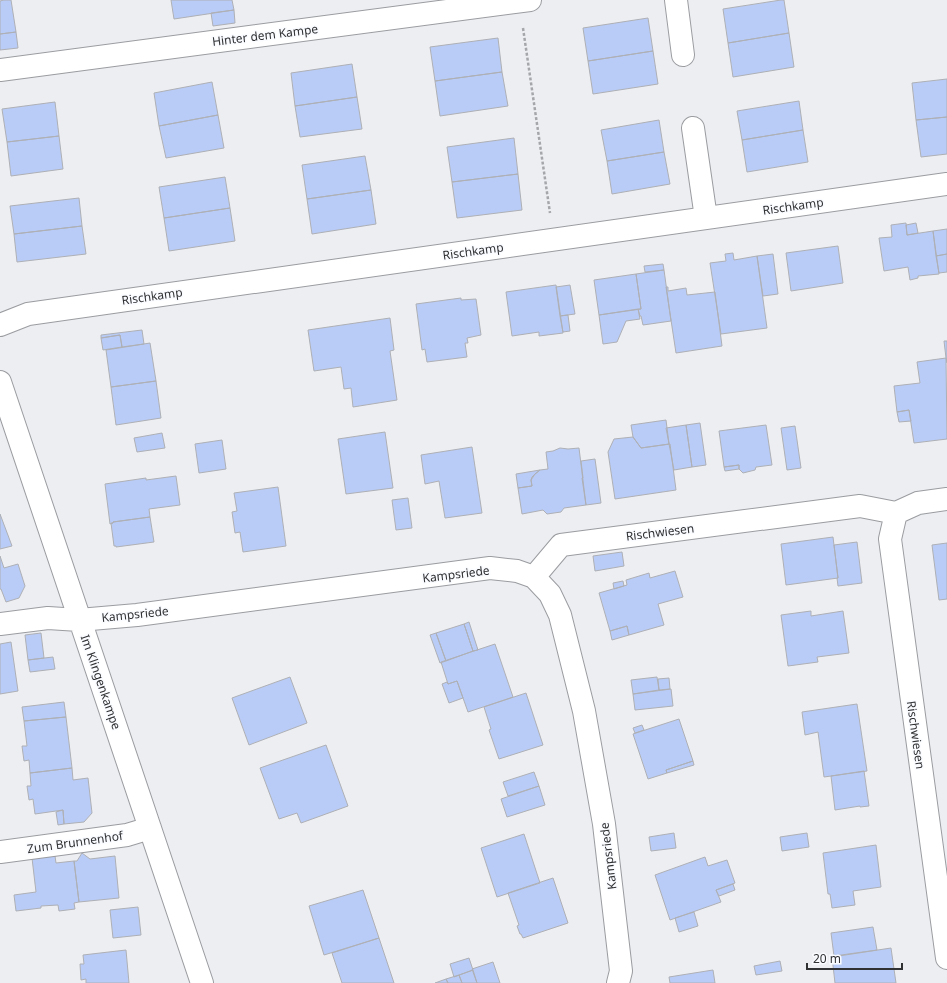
<svg xmlns="http://www.w3.org/2000/svg" width="947" height="983" font-family="'Noto Sans',sans-serif">
<style>
.building{fill:#b9ccf7;stroke:#aeb0b5}
.lines{fill:none;stroke-linecap:round;stroke-linejoin:round}
.minor-casing{stroke:#9a9ca0;stroke-width:24}
.path{stroke:#a5a6aa;stroke-width:2.5;stroke-dasharray:3 2;stroke-linecap:butt}
.minor{stroke:#fff;stroke-width:22}
.labels{text-anchor:middle;dominant-baseline:central;stroke-width:3;stroke-linejoin:round;paint-order:stroke}
.street-label{font-size:12px;fill:#303133;stroke:#f9fbff}
</style>
<rect width="100%" height="100%" fill="#eceef2"/>
<path class="building" d="M4 0H11L16 32 0 34V1Z
M171 0H232L234 10 174 19Z
M781 0H784L789 33 728 43 723 9Z
M234 10 235 23 213 26 211 13Z
M648 18 653 51 588 61 583 28Z
M16 32 18 48 0 50V34Z
M789 33 794 67 733 77 728 43Z
M498 38 502 72 435 81 430 47Z
M653 51 658 84 593 94 588 61Z
M352 64 357 97 295 106 291 73Z
M502 72 508 106 440 116 435 81Z
M947 79V117L916 120 912 83Z
M212 82 218 115 159 126 154 93Z
M357 97 362 129 300 137 295 106Z
M799 101 803 130 742 140 737 111Z
M55 102 59 136 7 142 2 109Z
M218 115 224 148 166 158 159 126Z
M947 117V154L921 157 916 120Z
M659 120 664 152 607 161 601 130Z
M803 130 808 162 747 172 742 140Z
M59 136 63 169 11 176 7 142Z
M514 138 518 174 452 182 447 147Z
M664 152 670 184 612 194 607 161Z
M365 156 371 190 307 199 302 165Z
M518 174 522 210 457 218 452 182Z
M225 177 230 208 164 218 159 187Z
M371 190 376 224 312 234 307 199Z
M79 198 82 226 14 234 10 206Z
M230 208 235 241 169 251 164 218Z
M906 223 907 235 933 231 939 274 918 276V278L910 280 908 267 884 271 879 238 892 237 891 225Z
M916 223 918 233 907 235 906 225Z
M82 226 86 254 17 262 14 234Z
M947 229V254L936 256 933 231Z
M838 246 843 283 791 291 786 253Z
M733 253 734 260 757 256 767 328 721 334 710 263 726 261 725 254Z
M773 254 778 294 763 296 757 256Z
M947 254V272L939 273 936 256Z
M663 264 664 270 645 272 644 266Z
M664 270 671 321 643 325 641 316H640L638 309H641L636 274Z
M636 274 641 309 599 315 594 280Z
M556 285 563 333 539 336V332L512 336 506 292Z
M570 285 575 314 560 316 556 287Z
M666 287H668V291L686 288 687 295 715 292 722 346 676 353Z
M461 298V300L476 299 481 335 467 338 468 343H465L467 357 427 362 425 349 422 350 416 304Z
M638 309 640 319 626 321 617 342 603 344 599 315Z
M568 315 570 331 563 332 560 316Z
M390 318 394 350 390 351 397 400 353 407 351 388 344 389 341 367 314 371 308 330Z
M142 330 144 344 122 347 120 335 101 338V335Z
M120 335 122 347 103 350 101 338Z
M944 341H947V363L946 358Z
M150 343 156 381 111 387 106 350Z
M946 358 947 439 914 443 909 410 897 412 894 386 920 383 917 362Z
M156 381 161 418 116 425 111 387Z
M909 410 911 421 899 422 897 412Z
M666 420 669 444 641 448 633 437 631 425Z
M700 423 706 465 692 467 686 425Z
M686 425 692 467 674 470 666 428Z
M766 425 772 465 756 467 755 470 743 473 739 469V465L724 467 719 431Z
M795 426 801 468 787 470 781 428Z
M385 432 393 488 346 494 338 439Z
M162 433 165 448 137 452 134 438Z
M633 437 641 448 670 444 676 490 615 499 608 452 614 439Z
M222 440 226 469 199 473 195 444Z
M472 447 482 513 445 518 439 481 425 484 421 455Z
M560 448 568 449 579 448 586 505 564 508 561 512 547 514 543 510 522 514 518 488 532 486 531 480 535 474 540 470 548 469 546 452 553 451Z
M595 459 601 503 586 505 582 478H583L581 461Z
M739 465V469L725 471 724 467Z
M540 470 535 474 532 477 531 480 532 486 518 488 516 474Z
M176 476 180 505 149 509 150 517 113 522V523L110 524 105 484 146 478V480Z
M278 487 286 546 243 552 240 532 235 533 232 512 237 511 234 493Z
M408 498 412 528 396 530 392 500Z
M0 514 12 546 0 549Z
M150 517 154 542 116 547V546H114L111 523H113V522Z
M833 537 838 578 786 585 781 544Z
M857 542 862 583 838 586 837 578H838L834 545Z
M947 543V599L939 600 932 545Z
M622 552 624 566 595 571 593 556Z
M0 556 4 568 18 564 25 586 19 598 6 602 1 589H0Z
M675 571 683 597 658 604 664 625 629 635 627 626 610 631 599 593 627 585 626 580 649 573 650 578Z
M623 581 624 586 614 589 613 583Z
M811 611V616L843 611 849 653 817 657 818 662 788 666 781 615Z
M469 622 478 650 473 651 464 624Z
M464 624 473 651 446 661 436 633Z
M627 626 629 635 612 640 610 631Z
M41 633 44 658 28 660 25 635Z
M436 633 446 661 440 663 430 635Z
M11 642 18 691 0 694V644Z
M495 644 513 697 468 712 457 681 448 684 441 662Z
M53 657 55 669 30 672 28 660Z
M290 677 307 723 249 745 232 698Z
M657 677 659 690 633 694 631 680Z
M669 678 670 689 659 690 658 679Z
M457 681 463 698 449 703 442 684 447 682 448 684Z
M671 689 673 706 635 710 633 694Z
M526 693 543 745 499 759 489 730 491 729 484 707Z
M64 702 66 717 24 721 22 707Z
M857 704 867 771 824 777 818 732 805 735 802 712Z
M66 717 72 768 30 773 29 760 24 761 22 746H27L24 721Z
M679 719 693 761 666 770 667 773 648 779 633 734Z
M642 725 644 730 635 733 633 728Z
M326 745 348 806 301 823 297 813 279 819 260 768Z
M693 761 694 765 667 773 666 770Z
M72 768 73 780 88 778 92 813 84 822 64 824 63 810 35 814 33 799 29 800 27 786H31L30 773Z
M864 771 869 806 860 807V806L835 810 831 776Z
M534 772 539 786 508 796 503 782Z
M539 786 545 805 507 817 501 799Z
M63 810 64 824 58 825 56 812Z
M674 833 676 848 651 851 649 837Z
M807 833 809 847 782 851 780 837Z
M524 834 540 883 497 897 481 848Z
M876 845 881 887 853 891 855 905 832 908 830 894H828L823 853Z
M82 853 90 859 115 856 119 898 79 902 74 861H77Z
M55 856 56 863 74 861 79 902 74 903 75 909 59 911 58 905 41 906V908L16 911 14 895 36 892 32 858Z
M705 857 708 866 727 860 735 883 716 890 721 902 670 920 655 875Z
M553 878 568 923 523 938 521 934H520L517 926 519 925 508 893Z
M733 884 735 890 719 896 716 890Z
M363 890 379 938 324 955 309 906Z
M138 907 141 935 113 938 110 910Z
M694 912 698 926 679 932 675 918Z
M873 927 877 950 834 956 831 933Z
M379 938 394 983H342L332 953Z
M891 948 896 983H835L832 957Z
M126 950 129 983H86V979L81 980 80 964H84L83 955Z
M469 958 473 970 454 977 450 964Z
M780 961 782 971 756 975 754 966Z
M493 962 500 983H477L472 969Z
M473 970 477 983H462L459 975Z
M713 970 715 983H670L669 977Z
M459 975 462 983H448L446 979Z
M446 979 448 983H435Z"/>
<g class="lines">
<defs>
<path id="minor" d="M676 0 683 55
M0 70 530 0
M693 128 706 218
M0 325 28 314 947 184
M0 382 202 983
M896 513 890 539 947 958
M534 577 561 545 860 506 896 513 918 503 947 499
M0 624 48 618 79 620 137 615 490 568 517 571 534 577 550 594 560 615 584 711 604 824 621 971 618 983
M0 852 127 835 150 828"/>
</defs>
<use href="#minor" class="minor-casing"/>
<path class="path" d="M523 28 550 213"/>
<use href="#minor" class="minor"/>
</g>
<g class="labels">
<g class="street-label">
<text transform="translate(265 35) rotate(-7)">Hinter dem Kampe</text>
<text transform="translate(793 206) rotate(-8)">Rischkamp</text>
<text transform="translate(473 251) rotate(-8)">Rischkamp</text>
<text transform="translate(152 296) rotate(-8)">Rischkamp</text>
<text transform="translate(660 532) rotate(-7)">Rischwiesen</text>
<text transform="translate(456 574) rotate(-7)">Kampsriede</text>
<text transform="translate(135 614) rotate(-6)">Kampsriede</text>
<text transform="translate(101 682) rotate(71)">Im Klingenkampe</text>
<text transform="translate(916 735) rotate(82)">Rischwiesen</text>
<text transform="translate(75 842) rotate(-8)">Zum Brunnenhof</text>
<text transform="translate(608 856) rotate(-97)">Kampsriede</text>
</g>
</g>
<path d="M807 963v6h95v-6" fill="none" stroke="#303133" stroke-width="2"/>
<text x="813" y="963" font-size="12" fill="#303133" stroke="#f9fbff" stroke-width="3" paint-order="stroke">20 m</text>
</svg>
